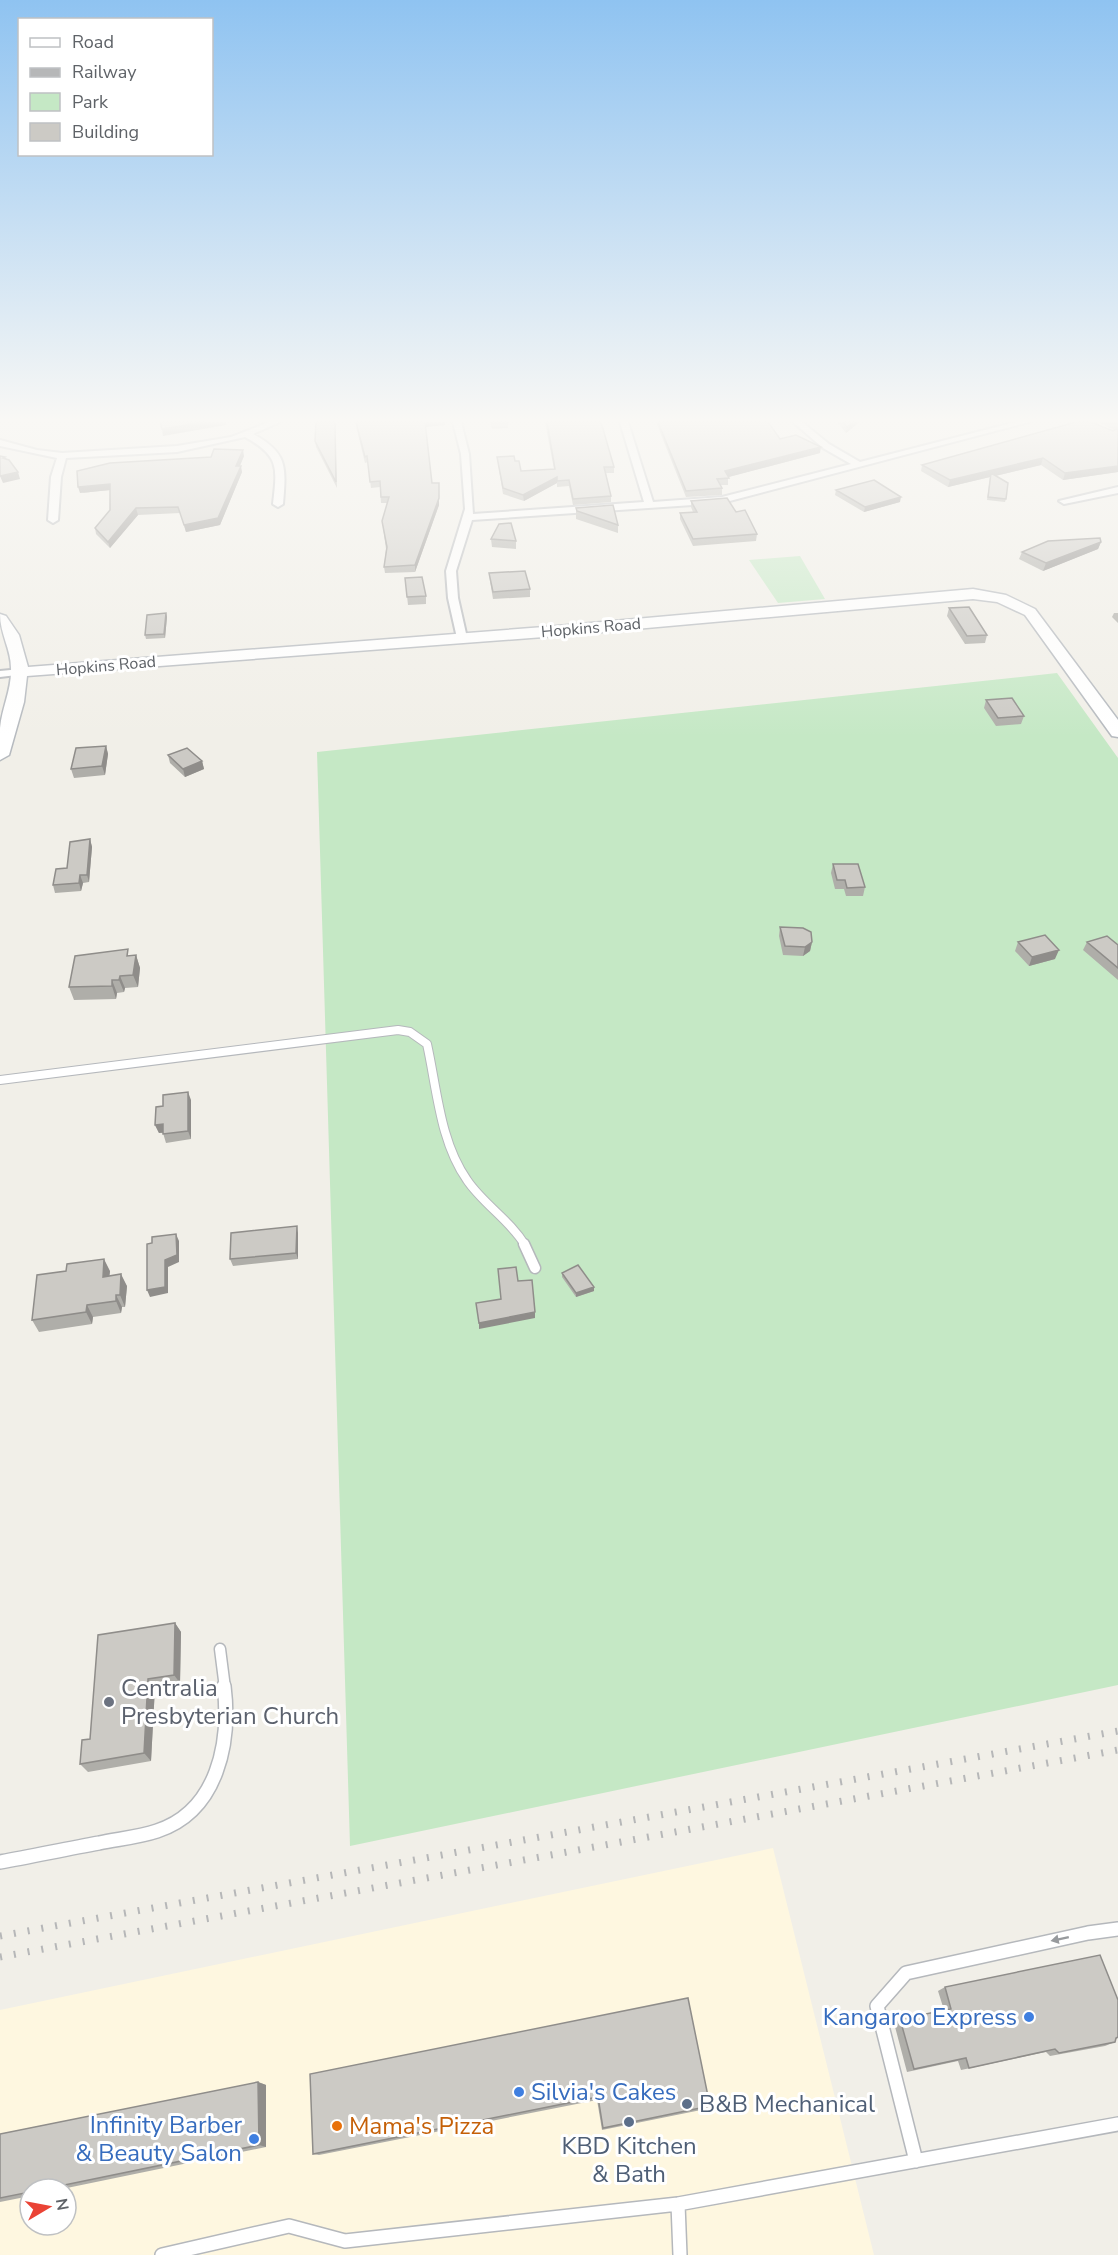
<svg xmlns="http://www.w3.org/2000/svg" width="1118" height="2255" font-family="'Nunito Sans',sans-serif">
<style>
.commercial{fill:#fef7e0;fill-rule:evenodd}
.green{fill:#c5e8c5}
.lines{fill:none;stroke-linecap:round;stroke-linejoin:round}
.lane-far2-casing{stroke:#b5b8bc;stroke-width:10}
.lane-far1-casing{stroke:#b5b8bc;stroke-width:13}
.lane-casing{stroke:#b5b8bc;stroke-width:16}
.street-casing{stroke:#b5b8bc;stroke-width:4}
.secondary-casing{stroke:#b6babf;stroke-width:3}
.lane-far2{stroke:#fff;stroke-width:8}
.lane-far1{stroke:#fff;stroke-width:10}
.lane{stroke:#fff;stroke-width:13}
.street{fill:#fff;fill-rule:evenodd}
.secondary{fill:#fff;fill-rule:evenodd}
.rail{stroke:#b6b7b8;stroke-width:7;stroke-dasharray:2 12;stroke-linecap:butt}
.wall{fill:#afaea9}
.shaded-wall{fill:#8f8d8a}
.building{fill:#cccac5;stroke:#8f8d8a;stroke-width:1.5}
.oneway{fill:#979a9d}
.worship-dot{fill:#6b7280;stroke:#fff;stroke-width:2}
.shop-dot{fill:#3f7fe0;stroke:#fff;stroke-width:2}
.service-dot{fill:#5c6f8a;stroke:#fff;stroke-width:2}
.food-dot{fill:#e8710a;stroke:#fff;stroke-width:2}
.labels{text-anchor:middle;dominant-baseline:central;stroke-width:6;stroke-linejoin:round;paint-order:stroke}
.far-street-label{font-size:16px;fill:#5f6368;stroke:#fff}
.near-worship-label{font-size:24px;fill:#5b616d;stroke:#fff;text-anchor:start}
.near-shop-label{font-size:24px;fill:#366cbe;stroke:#fff;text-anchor:end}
.near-service-label{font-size:24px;fill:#4e5e75;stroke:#fff;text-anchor:start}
.near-food-label{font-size:24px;fill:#c56008;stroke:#fff;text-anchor:start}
</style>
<rect width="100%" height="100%" fill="#f1efe8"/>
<path class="commercial" d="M773 1848 874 2255H0V2010ZM30 2189H66V2225H30Z"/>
<path class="green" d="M800 556 825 599 778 603 749 560Z
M1057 673 1118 758V1685L350 1846 317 752Z"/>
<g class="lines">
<defs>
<path id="lane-far2" d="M0 1080 398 1030 410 1032 427 1044C437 1089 440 1142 467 1180 483 1204 510 1220 525 1245"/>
<path id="lane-far1" d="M524 1244 535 1268
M220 1649 225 1688"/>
<path id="lane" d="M0 1862C33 1856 66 1849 99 1843 118 1839 139 1837 157 1831 218 1811 231 1742 224 1686
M916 2161 877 2006 906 1973 1088 1933 1118 1929
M678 2204 680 2255
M162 2255 289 2226 345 2241 678 2204 1118 2124"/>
<path id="street" d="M269 422H280L253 434C288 453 286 467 283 504L278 507 273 504C277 468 280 456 245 437L177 452 66 458 61 477 58 520 53 523 48 520 51 477 57 458 0 446V440L37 450 62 453 177 446 231 437Z
M453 422H461L469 454 473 514 644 502 620 422H628L653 502 722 497 851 464 823 448 793 422H802L829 444 860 462 1016 422H1029L722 503 472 520 456 571 458 598 467 638 462 641 457 638 448 598 446 571 465 509 461 454Z
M1118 487V493L1064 504 1059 501Z
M21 669 27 672 25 674 0 677V671Z"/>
<path id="secondary" d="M973 589 1006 595 1035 609 1118 720V737L1112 736 1025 615 997 602 973 599 557 636 27 676 24 702 9 755 0 760C0 750 0 738 0 728 2 707 12 689 11 668 11 649 0 634 0 614L6 616 19 635 28 667 557 626Z"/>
</defs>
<use href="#lane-far2" class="lane-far2-casing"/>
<use href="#lane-far1" class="lane-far1-casing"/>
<use href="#lane" class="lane-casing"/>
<use href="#street" class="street-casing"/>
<use href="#secondary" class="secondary-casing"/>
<use href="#lane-far2" class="lane-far2"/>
<use href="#lane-far1" class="lane-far1"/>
<use href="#lane" class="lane"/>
<use href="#street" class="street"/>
<use href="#secondary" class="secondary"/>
<path class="rail" d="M0 1936 1118 1731
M0 1957 1118 1750"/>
</g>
<path class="wall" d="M335 422 337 488 316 447 315 441Z
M355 422H445V425L426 427 432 483 439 505 415 572 385 573 384 567 386 549 383 527 387 503H381L380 487 371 488 368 462 365 463Z
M490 422H508V428L492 429Z
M545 422H601L614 467V473H606L611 496V502L573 505 569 486 557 487V483L524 501 503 494 497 457 515 461 521 471 554 469Z
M656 422H768L780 439 820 453 728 477V485H721L722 488V495L686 497Z
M837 422H858L857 424 846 433Z
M1098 422H1118V472L1063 480 1041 465 995 476 1006 499 1005 502 987 500 990 477 948 487 921 471 922 465 1114 430Z
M244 456 240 466 242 472 220 525 186 532 180 513 138 515 110 548 96 534 95 528 110 510V490L80 493Z
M836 490 900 502 864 512 835 495Z
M691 501 736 512 757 534 756 541 693 546 680 519V513L693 512 691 507Z
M576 508 618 525V533L576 519Z
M491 539 516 541V549L492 547Z
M1101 542 1098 549 1043 571 1019 559 1022 552Z
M489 573 530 589V597L493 599 490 581Z
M405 578 426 596V604L408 605Z
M949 608 987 635 985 643 965 644 947 616Z
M166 613 167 617 165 638 146 639 145 635Z
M1114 613H1118V623L1112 617Z
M986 700 1024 716 1021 724 996 726 984 708Z
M106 746 108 754 105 775 74 778 71 769Z
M168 755 202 761 204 769 185 777 170 763Z
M90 839 92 847 89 882 83 883 81 891 55 893 53 885Z
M833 864 865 887 863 896H846L844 889H835L831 873Z
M780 927 812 942 810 951 803 956 783 955 779 936Z
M1018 942 1055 959 1029 966 1015 951Z
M1087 942 1118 945V980L1083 950Z
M136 955 140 968 138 987 125 988 124 992 117 993 116 999 74 1000 69 987 130 956Z
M191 1100V1139L166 1143 163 1133H159L155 1125Z
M298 1233V1259L233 1266 230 1259Z
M110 1271 109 1276 127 1286 125 1307H122L121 1313 93 1317 92 1324 39 1332 32 1320Z
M562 1273 594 1287V1291L576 1297 562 1277Z
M175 1623 181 1632 180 1683 155 1687 151 1761 88 1772 80 1764 90 1739Z
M945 1987 1118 2000V2038L1116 2039 1115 2042 1105 2046 1050 2056 1046 2052 961 2070 958 2061 907 2072 894 2023 900 2019 944 2010 938 1991Z
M310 2074 710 2106 706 2109 602 2130 597 2100 319 2155 313 2154Z
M258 2082 266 2085V2147L62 2189H30V2196L0 2202V2134Z"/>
<path class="shaded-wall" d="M204 422H226V425L163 436 162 429Z
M425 422H445V425L425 427Z
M854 422H858L857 424 846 433 847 427Z
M821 447 820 453 725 478V471Z
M243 450 244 456 237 472 236 466Z
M1043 458 1041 465 991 477V473L990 477 948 487 950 480Z
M241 466 242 472 220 525 186 532 184 525Z
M1118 466V472L1063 480 1065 473Z
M18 472 20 479 3 483 0 476Z
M557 477V483L524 501 523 495Z
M439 483V505L415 572V565Z
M110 484 111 490 80 493 78 487Z
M901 497 900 502 864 512 865 507Z
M136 508 138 515 110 548 108 542Z
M1101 542 1098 549 1043 571 1046 563Z
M166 613 167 617 165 638 164 634Z
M106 746 108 754 105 775 102 766Z
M202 761 204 769 185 777 183 769Z
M90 839 92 847 89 882 87 875Z
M80 875 83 883 81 891 79 883Z
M812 942 810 951 803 956 805 947Z
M1059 950 1055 959 1029 966 1032 957Z
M136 955 140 968 138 987 133 975Z
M120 976 125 988 124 992 119 980Z
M112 980 117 993 116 999 112 986Z
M188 1092 191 1100V1139L188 1131Z
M163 1124 166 1132 159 1133 155 1125Z
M297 1226 298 1233V1259L296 1253Z
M176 1234 179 1241V1262L168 1267V1293L150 1297 147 1290 165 1260Z
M104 1259 110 1271 108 1289 103 1277Z
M121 1274 127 1286 125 1307 120 1295Z
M594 1287V1291L576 1297V1293Z
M116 1295 122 1307 121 1313 116 1301Z
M87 1305 93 1317 92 1324 86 1312Z
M535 1312V1318L479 1329V1323Z
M175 1623 181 1632 180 1683 174 1675Z
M148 1679 155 1687 151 1761 144 1753Z
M258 2082 266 2085V2147L259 2145Z"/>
<path class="building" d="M160 422H204L162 429Z
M316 422H335L336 482 315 441Z
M356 422H425L432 483H439V498L415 565 384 567 387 547 382 521 389 497H381L380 481 370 482 367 456 365 457Z
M491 422H508V423H492Z
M547 422H601L614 467H604L611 496 573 499 569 480 557 481V477L523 495 503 488 497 457 514 456 515 461H519L521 471 555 469Z
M658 422H768L780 439 796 435 821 447 725 471 729 478 717 479 722 488 686 491Z
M843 422H854L847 427Z
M1076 422H1091L1113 431 1118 428V466L1065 473 1043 458 950 480 922 465Z
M214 449 243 450 236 466H241L218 518 184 525 178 507 136 508 108 542 95 528 110 510V484L78 487 77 471 110 463 211 457Z
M0 456 5 457 3 458 9 460 18 472 0 476Z
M991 473 1008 483 1006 499 988 497Z
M874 480 901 497 865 507 836 490Z
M727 498 736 512 745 510 757 534 693 539 680 513 697 512 691 501Z
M613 505 618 525 577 511 576 508Z
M511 523 516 541 491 539 499 524Z
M1100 538 1101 542 1046 563 1022 552 1048 541Z
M525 571 530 589 493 592 489 573Z
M422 577 426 596 407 597 405 578Z
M969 607 987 635 967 636 949 608Z
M166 613 164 634 145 635 147 615Z
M1012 698 1024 716 998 718 986 700Z
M106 746 102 766 71 769 76 748Z
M187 748 202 761 183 769 168 755Z
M90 839 87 875H80L79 883 53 885 56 869 67 868 70 842Z
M833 864H858L865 887 847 888 845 880H837Z
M780 927 803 928 811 932 812 942 805 947 785 946Z
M1045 935 1059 950 1032 957 1018 942Z
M1107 936 1118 945V968L1087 942Z
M128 949 127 956 136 955 133 975 120 976 119 980H112V986L69 987 75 956Z
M188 1092V1131L163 1134V1124L155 1125 156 1107 163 1106V1095Z
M297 1226 296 1253 230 1259 231 1233Z
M176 1234 177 1255 165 1260V1287L147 1290V1244L152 1243V1237Z
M104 1259 103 1277 121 1274 120 1295H116V1301L87 1305 86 1312 32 1320 37 1275 66 1271 67 1264Z
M578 1265 594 1287 576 1293 562 1273Z
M516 1267 518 1281 532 1280 535 1312 479 1323 476 1303 501 1299 498 1269Z
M175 1623 174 1675 148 1679 144 1753 80 1764 82 1740 90 1739 98 1635Z
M1100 1955 1118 2000V2037L1116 2038 1115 2042 1059 2053 1055 2049 969 2068 966 2058 914 2069 900 2019 951 2009 945 1987Z
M688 1998 710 2106 603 2128 598 2097 313 2154 310 2074Z
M258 2082 259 2145 45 2189H30V2192L0 2198V2134Z"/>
<defs><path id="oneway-solid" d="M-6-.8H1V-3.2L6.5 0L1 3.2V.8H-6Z" transform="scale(1.5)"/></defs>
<use class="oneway" href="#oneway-solid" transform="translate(1060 1939) rotate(168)"/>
<linearGradient id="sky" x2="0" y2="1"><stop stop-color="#8fc3f1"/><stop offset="0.57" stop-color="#f9f8f5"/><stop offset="1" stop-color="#f9f8f5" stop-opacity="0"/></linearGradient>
<rect width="1118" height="737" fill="url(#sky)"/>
<circle class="worship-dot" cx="109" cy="1702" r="6"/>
<g class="shop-dot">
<circle cx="1029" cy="2017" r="6"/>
<circle cx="519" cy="2092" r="6"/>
<circle cx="254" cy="2139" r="6"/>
</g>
<g class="service-dot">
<circle cx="687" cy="2104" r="6"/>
<circle cx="629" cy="2122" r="6"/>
</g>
<circle class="food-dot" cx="337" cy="2126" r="6"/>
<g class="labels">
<g class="far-street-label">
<text transform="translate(591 628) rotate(-5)">Hopkins Road</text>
<text transform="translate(106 666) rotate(-5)">Hopkins Road</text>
</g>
<g class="near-worship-label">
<text x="121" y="1688">Centralia<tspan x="121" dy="28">Presbyterian Church</tspan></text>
</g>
<g class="near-shop-label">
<text x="1017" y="2017">Kangaroo Express</text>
<text x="531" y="2092" text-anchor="start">Silvia's Cakes</text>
<text x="242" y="2125">Infinity Barber<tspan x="242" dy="28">&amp; Beauty Salon</tspan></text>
</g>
<g class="near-service-label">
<text x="699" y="2104">B&amp;B Mechanical</text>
<text x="629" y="2146" text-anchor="middle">KBD Kitchen<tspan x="629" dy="28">&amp; Bath</tspan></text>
</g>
<g class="near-food-label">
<text x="349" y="2126">Mama's Pizza</text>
</g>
</g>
<rect x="18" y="18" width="195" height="138" fill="#ffffff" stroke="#bfc1c3" stroke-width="1.5"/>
<rect x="30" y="38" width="30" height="9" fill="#ffffff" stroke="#bfc1c3" stroke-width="1.5"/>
<text x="72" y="48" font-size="18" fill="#5f6368">Road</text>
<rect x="30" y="68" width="30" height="9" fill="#b6b7b8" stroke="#bfc1c3" stroke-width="1.5"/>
<text x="72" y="78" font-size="18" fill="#5f6368">Railway</text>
<rect x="30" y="93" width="30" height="18" fill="#c5e8c5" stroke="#bfc1c3" stroke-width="1.5"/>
<text x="72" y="108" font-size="18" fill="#5f6368">Park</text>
<rect x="30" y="123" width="30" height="18" fill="#cccac5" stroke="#bfc1c3" stroke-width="1.5"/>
<text x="72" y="138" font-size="18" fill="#5f6368">Building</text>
<g transform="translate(48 2207) rotate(80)"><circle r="28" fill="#ffffff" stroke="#bfc1c3" stroke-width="1.5"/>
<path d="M0-4.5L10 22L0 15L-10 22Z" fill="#ea4335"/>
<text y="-9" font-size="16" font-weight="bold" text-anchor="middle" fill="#5f6368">N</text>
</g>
</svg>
